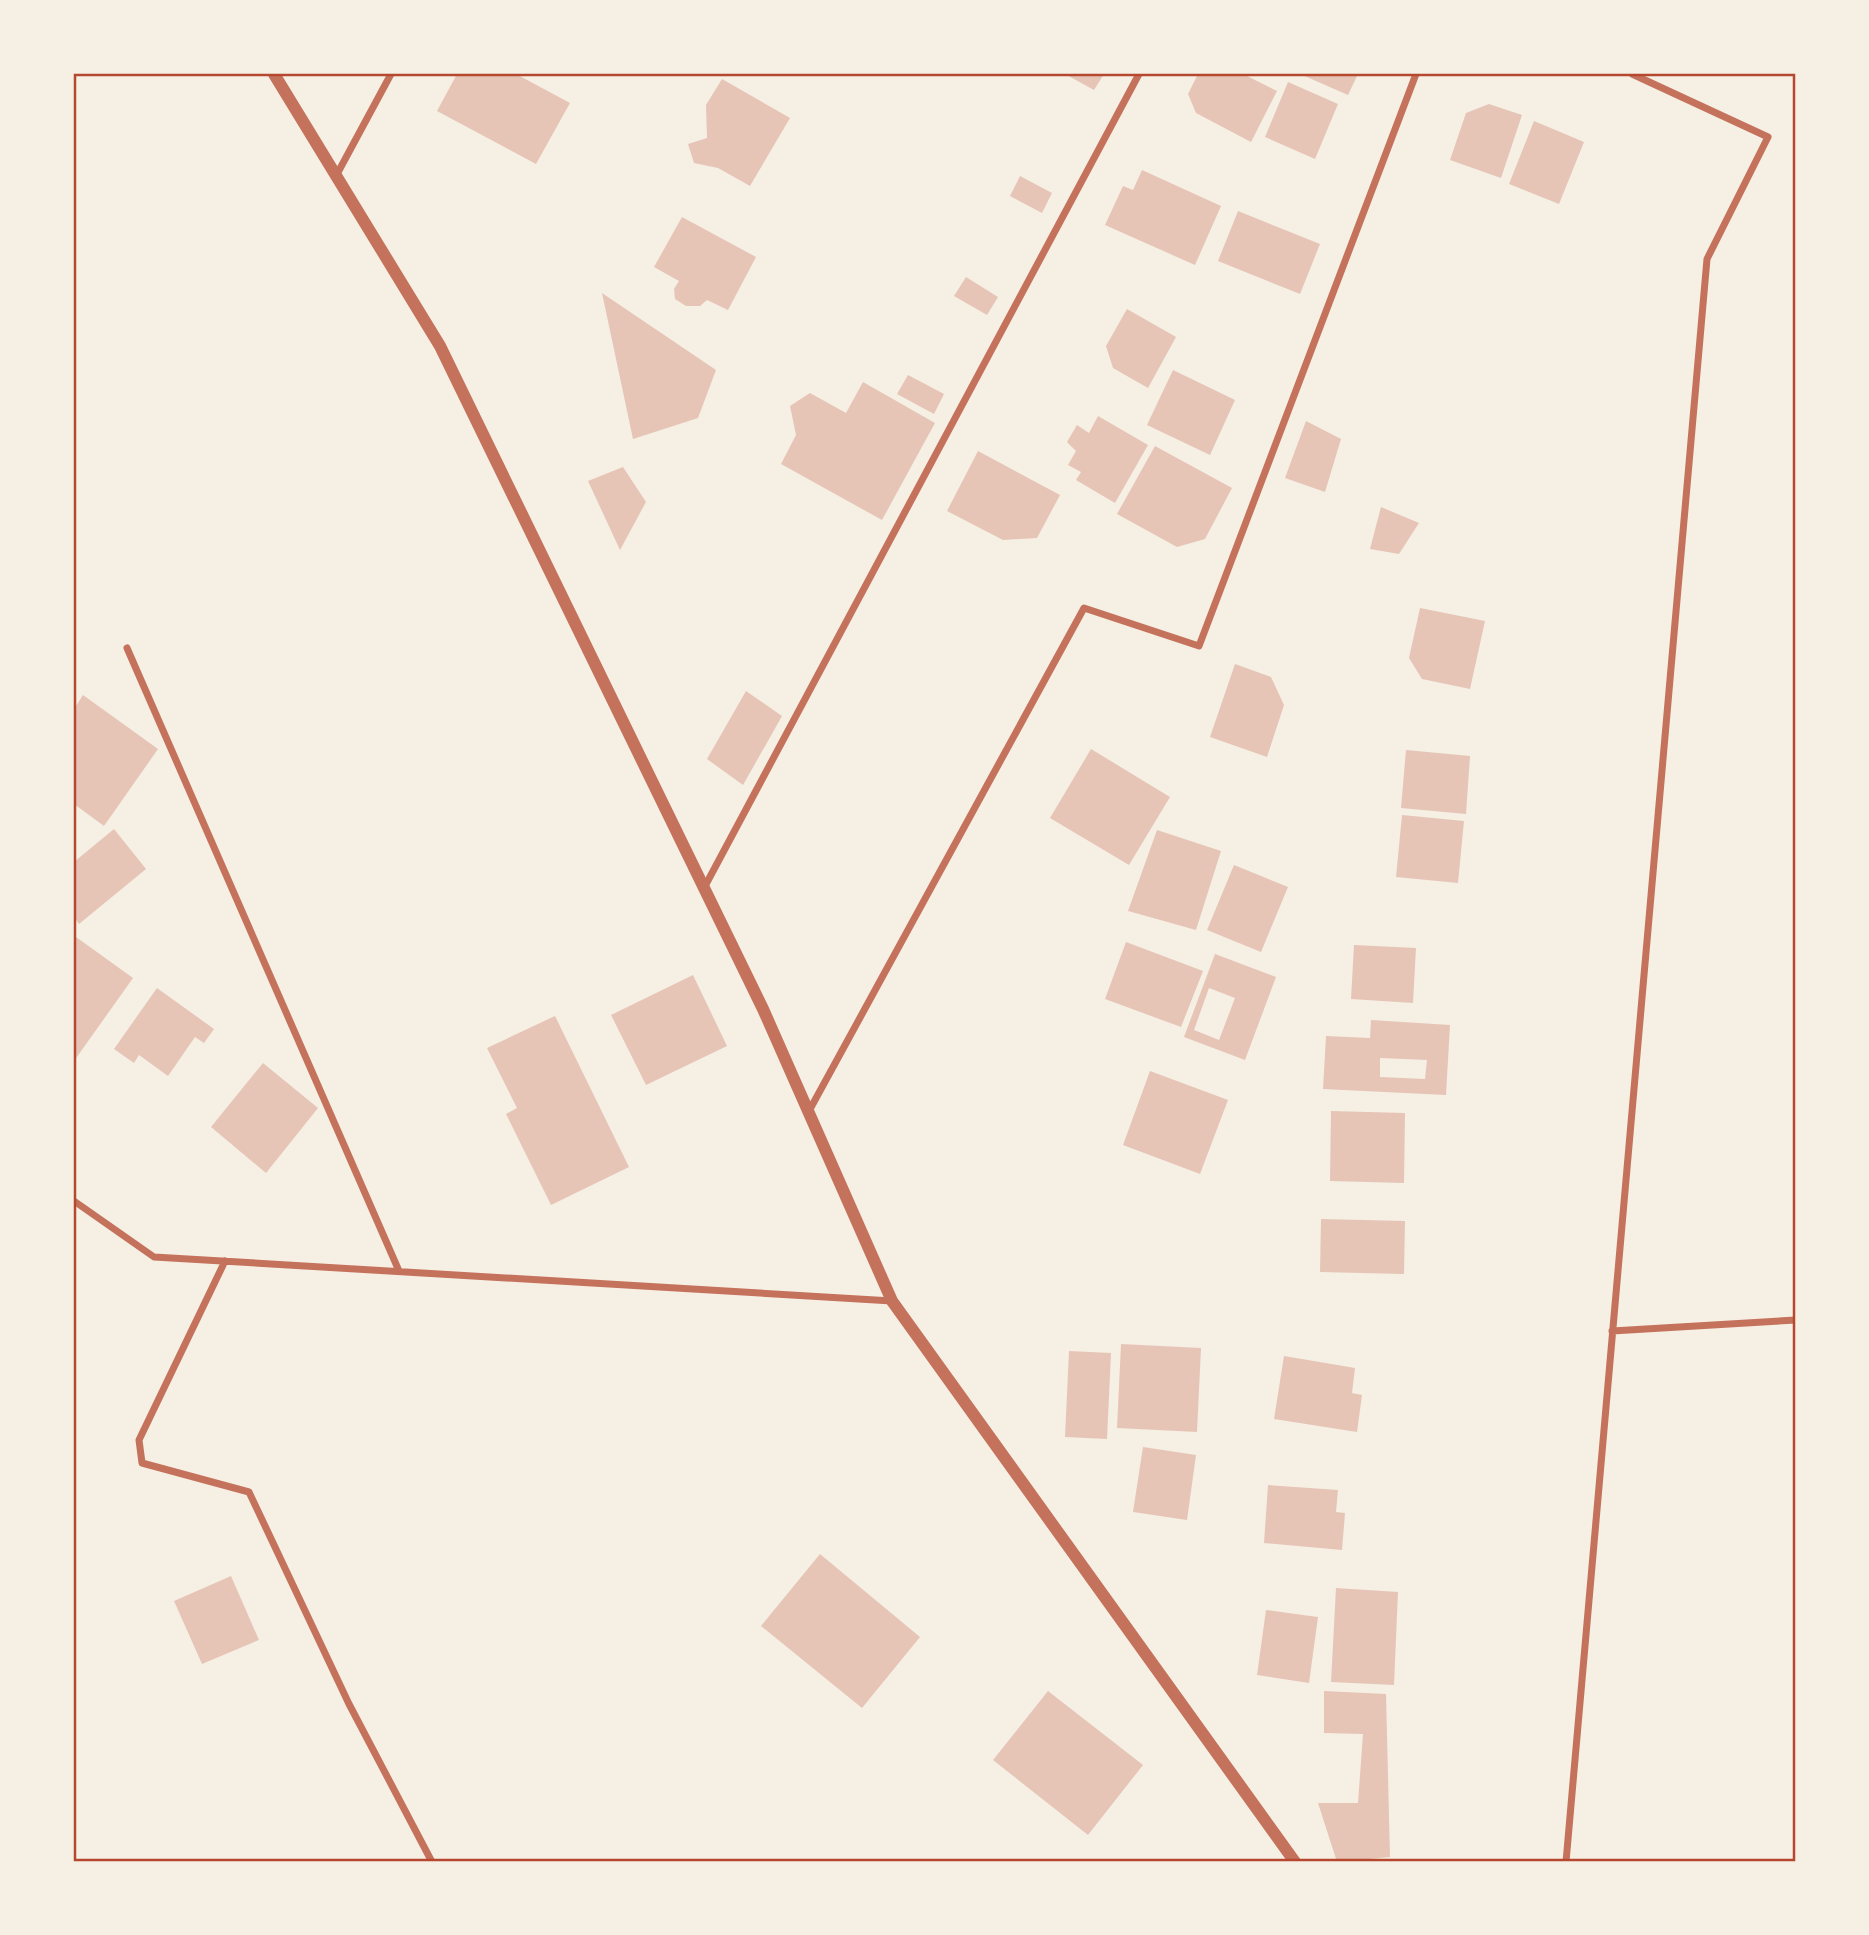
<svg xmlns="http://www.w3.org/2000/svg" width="1869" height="1935" font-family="'Asap Condensed',sans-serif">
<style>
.building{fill:#e6c5b7;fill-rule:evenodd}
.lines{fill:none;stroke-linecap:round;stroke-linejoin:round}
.minor{stroke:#c5725c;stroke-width:7}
.tertiary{stroke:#c5725c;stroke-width:12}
.neatline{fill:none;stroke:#b5482f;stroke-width:2.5}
</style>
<rect width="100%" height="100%" fill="#f6efe4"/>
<path class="building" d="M457 74H516L570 103 536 164 437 111Z
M1065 74H1104L1094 90Z
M1198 74H1243L1277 91 1251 142 1196 113 1188 94Z
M1300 74H1358L1348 95Z
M722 79 790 118 750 186 718 168 694 163 688 144 707 138 706 105Z
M1288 82 1338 104 1315 159 1265 137Z
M1489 104 1522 115 1501 178 1450 160 1466 113Z
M1534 121 1584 142 1559 204 1509 184Z
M1142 170 1221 206 1195 265 1105 225 1123 186 1133 190Z
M1020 176 1052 193 1042 213 1010 196Z
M1238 211 1320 244 1300 294 1218 261Z
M682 217 756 257 728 310 707 300 700 306H686L675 299 674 289 679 281 654 267Z
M966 277 998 297 987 315 954 296Z
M602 293 716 370 698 418 633 439Z
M1127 309 1176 337 1148 388 1113 368 1106 346Z
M1173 370 1235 400 1210 455 1147 425Z
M908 375 944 394 934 414 897 394Z
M863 382 935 423 882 520 781 464 796 435 790 406 810 393 846 413Z
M1098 416 1148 445 1115 503 1076 480 1081 472 1068 465 1076 451 1067 442 1077 425 1089 433Z
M1306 421 1341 439 1325 492 1285 478Z
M1155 446 1232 488 1205 539 1177 547 1117 514Z
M978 451 1060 495 1037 538 1003 540 947 511Z
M623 467 646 502 620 550 588 481Z
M1381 507 1419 523 1399 554 1370 549Z
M1420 608 1485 621 1470 689 1422 679 1409 658Z
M1235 664 1271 677 1284 705 1267 757 1210 737Z
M746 691 782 716 743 785 707 759Z
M83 695 158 749 104 826 74 804V709Z
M1091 749 1170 797 1129 865 1050 818Z
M1406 750 1470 756 1466 814 1401 808Z
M1402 815 1464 821 1458 883 1396 877Z
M114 829 146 869 79 924 74 917V862Z
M1157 830 1221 851 1196 930 1128 911Z
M1234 865 1288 887 1261 952 1207 930Z
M76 937 133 978 74 1061V940Z
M1126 942 1203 971 1181 1027 1105 999Z
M1354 945 1416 948 1413 1003 1351 999Z
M1215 954 1276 977 1245 1060 1184 1037ZM1209 988 1235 998 1219 1040 1194 1030Z
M693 975 727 1046 646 1085 611 1015Z
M157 988 214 1029 204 1043 195 1037 168 1076 139 1055 134 1063 114 1049Z
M555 1016 629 1167 551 1205 506 1114 517 1108 487 1048Z
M1371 1020 1450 1025 1446 1095 1323 1089 1326 1036 1370 1038ZM1380 1058 1427 1060 1425 1079 1380 1077Z
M263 1063 318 1108 266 1173 211 1127Z
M1150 1071 1228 1100 1200 1174 1123 1145Z
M1331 1111 1405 1113 1404 1183 1330 1181Z
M1321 1219 1405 1221 1404 1274 1320 1272Z
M1121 1344 1201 1348 1197 1432 1117 1428Z
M1069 1351 1111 1353 1107 1439 1065 1437Z
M1284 1356 1355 1368 1352 1393 1362 1395 1357 1432 1274 1419Z
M1143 1447 1196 1455 1187 1520 1133 1512Z
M1268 1485 1338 1490 1336 1512 1345 1513 1342 1550 1264 1543Z
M820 1554 920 1637 862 1708 761 1626Z
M231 1576 259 1640 202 1664 174 1601Z
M1336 1588 1398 1592 1394 1685 1331 1682Z
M1266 1610 1318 1617 1309 1683 1257 1675Z
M1048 1691 1143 1765 1088 1835 993 1760Z
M1324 1691 1386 1694 1390 1857 1337 1862 1318 1803H1358L1363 1734 1324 1733Z"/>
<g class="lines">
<path class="minor" d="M336 176 391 74
M127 648 399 1271
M704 888 1139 74
M809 1111 1084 608 1199 646 1416 74
M74 1201 154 1257 892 1301
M225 1261 139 1440 142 1463 249 1492 349 1704 432 1862
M1612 1331 1796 1320
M1566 1862 1707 259 1768 137 1632 74"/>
<path class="tertiary" d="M274 74 440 346 763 1009 892 1301 1295 1862"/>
</g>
<rect width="1869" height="1935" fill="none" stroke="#f6efe4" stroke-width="150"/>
<rect x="75" y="75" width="1719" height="1785" class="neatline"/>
</svg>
